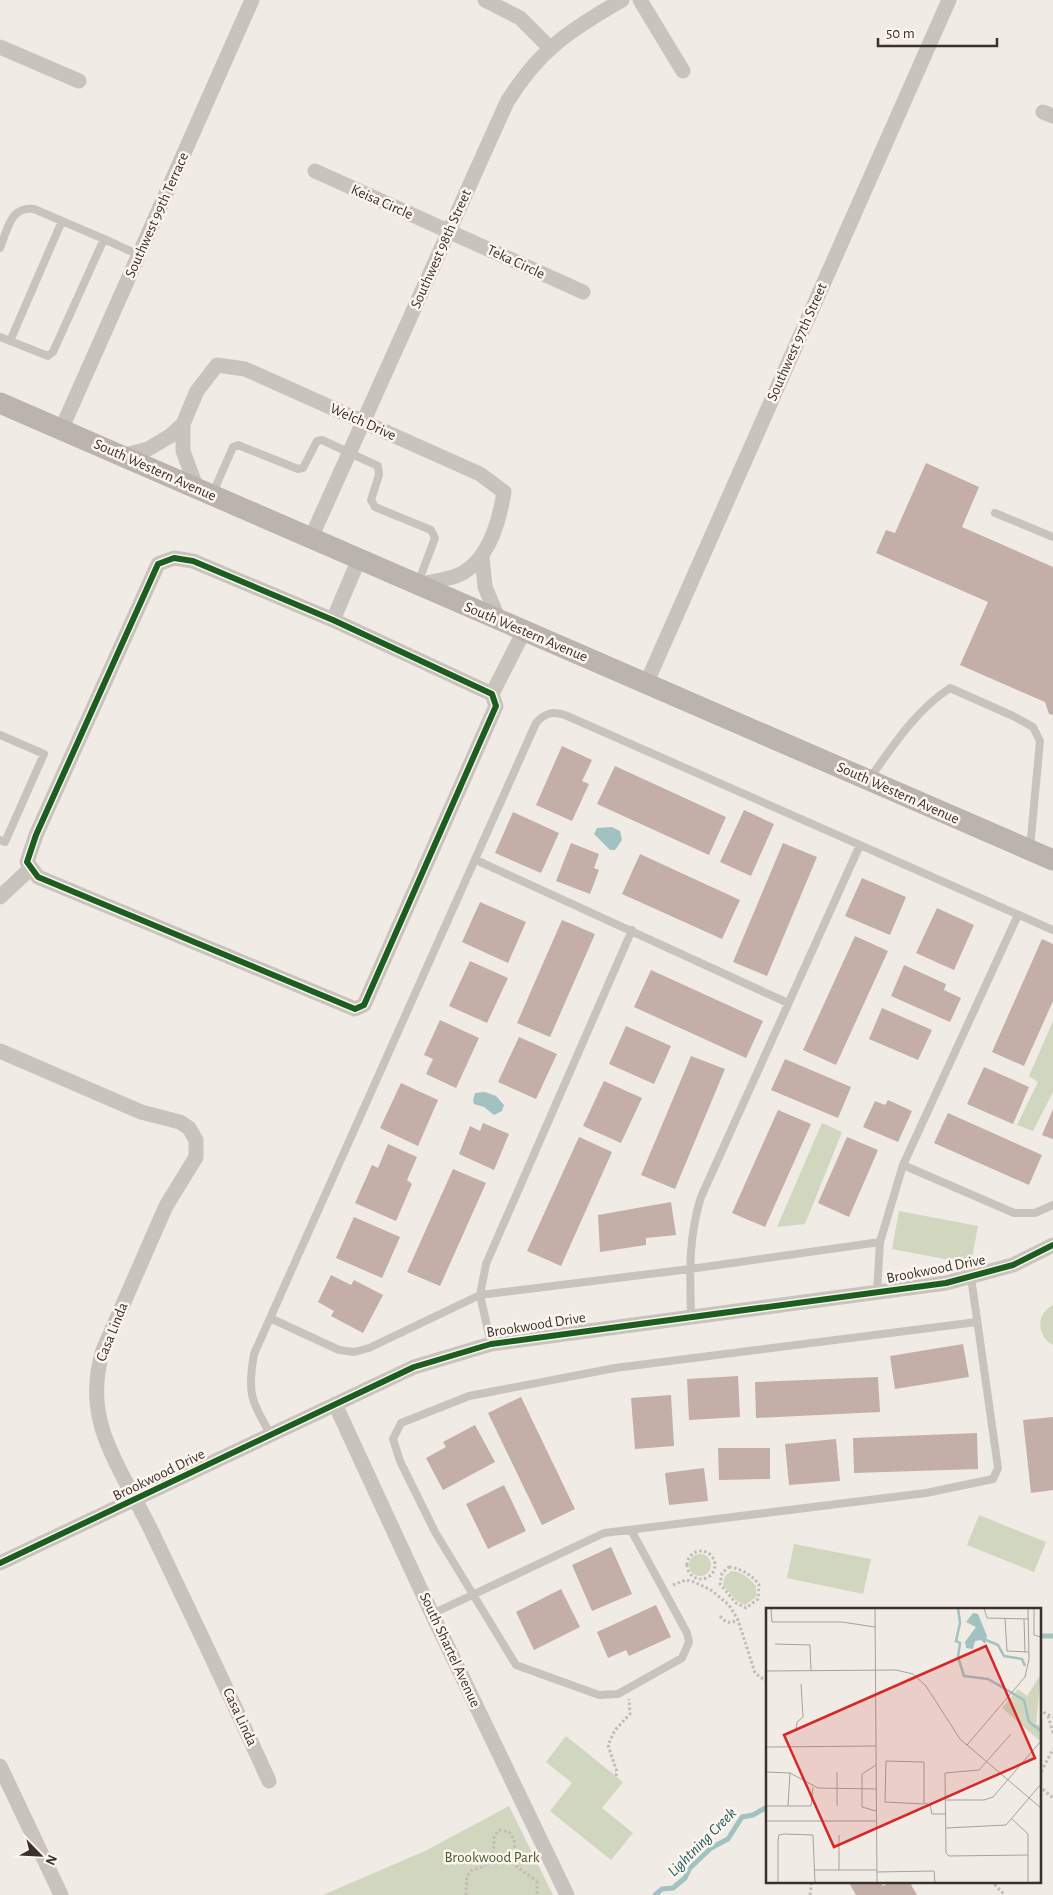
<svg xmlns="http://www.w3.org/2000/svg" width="1053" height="1895" font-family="'Alegreya Sans',sans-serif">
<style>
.green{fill:#d1d6bf}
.water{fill:#a1c2c1}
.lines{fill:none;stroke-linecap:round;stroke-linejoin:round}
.stream{stroke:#a1c2c1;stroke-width:5}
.building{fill:#c3afa7}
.path{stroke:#c2bbb6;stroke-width:3;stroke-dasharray:2.5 2.5;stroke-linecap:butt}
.service{stroke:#c9c3be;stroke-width:8}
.minor{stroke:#c9c3be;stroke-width:15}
.secondary{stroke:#bab3ae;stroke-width:21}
.cycleway-casing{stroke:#fbf5ee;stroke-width:9}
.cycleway{stroke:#1b5e20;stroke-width:6}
.labels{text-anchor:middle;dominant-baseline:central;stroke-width:5;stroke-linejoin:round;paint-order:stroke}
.street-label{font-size:15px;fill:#3b302b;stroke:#fbf5ee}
.park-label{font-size:15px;fill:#4a5a2e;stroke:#fbf5ee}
.water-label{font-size:16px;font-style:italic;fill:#1f5a5e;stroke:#fbf5ee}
.inset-river{fill:none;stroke:#a1c2c1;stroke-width:2.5}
.inset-road{fill:none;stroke:#a8a09b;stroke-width:1}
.view{fill:#d62828;fill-opacity:0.15;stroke:#d62828;stroke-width:2.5}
.inset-edge{fill:none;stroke:#3b302b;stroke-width:2.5}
</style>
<rect width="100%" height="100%" fill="#f0ebe5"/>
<path class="green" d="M1053 1021V1092L1033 1131 1017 1125 1038 1082 1029 1076Z
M822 1123 842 1132 805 1224 777 1227Z
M899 1211 978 1226 971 1264 892 1249Z
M1053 1305V1345C1036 1335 1036 1314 1053 1305Z
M979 1515 1046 1542 1034 1572 967 1545Z
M794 1544 871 1559 863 1594 787 1578Z
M689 1565a11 11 0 1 1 22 0a11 11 0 1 1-22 0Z
M731 1571C742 1572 748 1577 756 1586V1597L745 1605 737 1601 723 1585 725 1576Z
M566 1736 623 1782 602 1808 633 1833 611 1860 550 1811 572 1783 546 1762Z
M509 1806 553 1895H323L425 1851Z"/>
<path class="water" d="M612 827 620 831 622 840 615 850H610L594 834 597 828Z
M485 1092 496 1096 504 1105 502 1111 494 1115 484 1107 474 1104 473 1101 475 1093Z"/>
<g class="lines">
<path class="stream" d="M1039 1636H1053
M655 1895 662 1889 673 1888 685 1878 690 1868 711 1848 728 1839 742 1817 753 1815 767 1807"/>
</g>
<path class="building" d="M926 463 979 487 962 527 1053 567V715L1049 714 1045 702 960 665 988 602 876 553 886 530 895 533Z
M562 746 592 760 582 781 589 784 572 821 536 805Z
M615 766 726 817 709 855 597 804Z
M744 810 774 824 751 876 720 862Z
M513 812 559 833 541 873 495 853Z
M571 843 599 854 594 868 599 870 590 894 556 881Z
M783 843 817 857 767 976 733 962Z
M640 854 740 900 722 939 622 894Z
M862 878 906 897 890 935 845 916Z
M480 902 526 922 508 963 462 942Z
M937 908 974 925 954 970 916 953Z
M562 920 595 934 550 1037 517 1023Z
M855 936 888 951 836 1065 803 1050Z
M1042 939 1053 944V1001L1024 1066 992 1052Z
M470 961 508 978 487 1023 449 1006Z
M904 965 946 984 944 990 961 998 950 1022 891 996Z
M651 970 763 1021 746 1058 634 1007Z
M882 1008 932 1030 918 1060 869 1039Z
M440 1020 479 1038 456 1088 426 1074 433 1059 424 1055Z
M626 1026 671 1046 654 1084 609 1064Z
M519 1037 557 1054 536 1099 498 1082Z
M691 1056 725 1069 675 1189 641 1175Z
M785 1059 851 1087 838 1118 771 1090Z
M984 1067 1029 1087 1013 1124 967 1104Z
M604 1081 642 1098 621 1143 583 1126Z
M401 1083 438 1100 418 1146 380 1128Z
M888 1100 912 1111 898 1142 863 1127 875 1101 885 1105Z
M1053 1109V1139L1042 1135Z
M778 1110 811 1124 765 1227 732 1213Z
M948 1113 1042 1155 1029 1185 934 1143Z
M483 1123 509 1134 494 1170 459 1154 470 1126 480 1131Z
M579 1137 612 1152 561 1266 527 1251Z
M847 1137 878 1150 849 1217 818 1203Z
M388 1144 417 1157 407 1180 412 1184 396 1221 355 1203 372 1165 378 1168Z
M453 1169 486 1183 440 1286 407 1272Z
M671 1202 676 1235 646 1238V1245L600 1252 598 1215Z
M354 1217 400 1237 382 1278 336 1258Z
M331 1275 351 1285 354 1280 383 1295 363 1333 331 1316 334 1311 318 1302Z
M963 1344 969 1377 895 1389 890 1356Z
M738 1376 740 1417 689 1420 687 1379Z
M878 1377 880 1412 756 1418 755 1382Z
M671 1395 674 1446 635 1449 631 1398Z
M521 1397 575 1509 542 1525 488 1413Z
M1053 1417V1490L1031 1493 1023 1420Z
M475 1425 495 1462 443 1490 426 1458 446 1447 443 1442Z
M977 1433 978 1469 854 1473 853 1438Z
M836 1439 840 1481 789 1485 785 1444Z
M718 1448H770V1479L719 1480Z
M704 1468 708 1501 669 1505 665 1473Z
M504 1485 526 1531 488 1549 466 1504Z
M611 1547 632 1594 592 1611 572 1565Z
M561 1589 580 1627 534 1650 516 1612Z
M656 1605 671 1637 629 1656 626 1650 608 1658 597 1632Z
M848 1881H880L883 1886 891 1881H909L917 1895H856Z"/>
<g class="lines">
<path class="path" d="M687 1565a14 14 0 1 1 28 0a14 14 0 1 1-28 0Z
M729 1567C742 1569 750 1574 759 1584L758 1599 746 1608 736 1603 720 1584 722 1573Z
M673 1585 686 1580 694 1582 711 1590 729 1605 738 1620 755 1673 767 1682
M720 1616C726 1623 729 1624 738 1620
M1039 1710 1053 1717
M1048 1716 1053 1733
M616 1776 617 1772 608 1745 615 1730 630 1714 629 1699
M1039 1776 1053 1749
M1039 1786 1053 1798
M537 1881V1895
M991 1881 1005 1895
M466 1895 467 1876 472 1870C492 1867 494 1854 494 1836L500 1830 509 1832 514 1839 517 1867 537 1881
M810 1895 812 1881"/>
<path class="service" d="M0 248C8 229 10 206 34 209L104 239
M0 337 48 356 53 352 104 239 139 255
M10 341 62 221
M212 495 233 447 238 445 298 469 303 468 317 441 322 440 378 466 379 475 371 500 375 507 431 530 435 538 418 583
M995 513 1053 537
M0 735 44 754 5 842 0 840
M870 778C893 746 916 710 950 688L1013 716 1033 727 1040 741 1030 848
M476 860 788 1003
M903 1165 1014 1213H1035L1053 1205
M877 1292 880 1242 903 1165 1018 915
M691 1316C690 1274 688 1238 701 1197L860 845
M270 1318 339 1350 354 1352 369 1348 480 1295 690 1269 880 1242
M491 1344 480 1295 486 1264 632 930
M271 1435C251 1400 247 1394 254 1354L536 723C545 713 552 711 565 715L1053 930
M631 1530 687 1633 689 1642 682 1658 618 1694 599 1695 516 1665 435 1532 400 1461 393 1439 401 1423 469 1396 615 1368 977 1322
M432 1614 604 1533 926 1493 993 1479 998 1468 971 1277"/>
<path class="minor" d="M485 0 520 18 550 48
M640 0 683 71
M0 47 79 81
M1043 112 1053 116
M315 171 583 292
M183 424V451L197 489
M61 430 252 0
M121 456 148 449 170 436 183 424 197 391 217 365 245 369 480 474 504 492C499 523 488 564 456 576 444 580 430 582 418 585
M311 538 507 102C539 50 570 30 622 0
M482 557 485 587 499 620
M174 558 193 561 333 620 492 694 496 706 364 1005 355 1009 38 877 27 862 36 835 158 564Z
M333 620 359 559
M646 684 949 0
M492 694 524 631
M0 897 31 868
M0 1051 141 1112 180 1122 189 1128 196 1140V1157L166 1206 103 1350C95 1376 94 1401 102 1428 111 1459 136 1499 151 1530 191 1614 231 1697 269 1781
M335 1404 432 1614 567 1895
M0 1563 414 1367 491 1344 946 1283 1013 1265 1053 1245
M0 1766 61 1895"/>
<path class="secondary" d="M0 403 1053 860"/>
<defs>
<path id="cycleway" d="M174 558 193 561 333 620 492 694 496 706 364 1005 355 1009 38 877 27 862 36 835 158 564Z
M0 1563 414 1367 491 1344 946 1283 1013 1265 1053 1245"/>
</defs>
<use href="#cycleway" class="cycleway-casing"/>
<use href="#cycleway" class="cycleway"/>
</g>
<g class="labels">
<g class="street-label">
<text transform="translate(382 202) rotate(24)">Keisa Circle</text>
<text transform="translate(157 215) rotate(-66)">Southwest 99th Terrace</text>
<text transform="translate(441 249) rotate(-66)">Southwest 98th Street</text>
<text transform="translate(516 262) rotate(25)">Teka Circle</text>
<text transform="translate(797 342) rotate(-66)">Southwest 97th Street</text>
<text transform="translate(363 422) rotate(24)">Welch Drive</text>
<text transform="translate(155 470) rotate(24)">South Western Avenue</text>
<text transform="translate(526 632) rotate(23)">South Western Avenue</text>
<text transform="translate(898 793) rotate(24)">South Western Avenue</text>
<text transform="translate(936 1269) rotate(-11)">Brookwood Drive</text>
<text transform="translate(536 1325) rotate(-9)">Brookwood Drive</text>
<text transform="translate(112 1332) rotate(-68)">Casa Linda</text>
<text transform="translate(159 1475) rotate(-26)">Brookwood Drive</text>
<text transform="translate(450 1650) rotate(65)">South Shartel Avenue</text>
<text transform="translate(240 1717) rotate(65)">Casa Linda</text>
</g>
<g class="park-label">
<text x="492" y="1857">Brookwood Park</text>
</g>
<g class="water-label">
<text transform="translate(702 1842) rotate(-45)">Lightning Creek</text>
</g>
</g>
<g transform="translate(766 1608)">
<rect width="275" height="275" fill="#f0ebe5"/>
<path d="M275 66 270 116 275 118 274 133 236 100 252 81 261 88Z" fill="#d1d6bf"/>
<path d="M207 5 212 6 221 28 219 36 215 32 209 33 207 41 200 40 199 34 210 19 200 14Z" fill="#a1c2c1"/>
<path class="inset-river" d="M192 0 194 15 190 33 194 35 192 49 198 68 222 71 258 92 263 114 275 123M220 32 232 37 238 48 256 51 259 58"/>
<path class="inset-road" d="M5 0 6 14H76L109 19M109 0 111 275M218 0 221 10 263 11M268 0V27L275 29M239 10 241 43 263 44M258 11 259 44M9 36 44 37 45 63M0 63 130 62 147 66 160 78 194 131 275 200M30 123 31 114 37 109 35 76M245 126 213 162 179 165 180 245 183 248 262 247M201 137 259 69 263 51 262 0M0 139 110 138M120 153 158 154V196L119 194ZM0 164 24 165 52 180 111 181M180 192H218L227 189 275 133M159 195 164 197 166 206H180M0 198H45L47 179M22 198 24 165M71 198V164M110 203 96 199V166L110 157M246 211 262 226V275M0 213H111M180 220 240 217 275 176M73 227V262M49 262H111M111 264 168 263 169 275M12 275V232L13 227 18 226 47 227 49 275M257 275 275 274"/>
<path class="view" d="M220 38 269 150 68 239 18 127Z"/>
<rect width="275" height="275" class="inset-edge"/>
</g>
<g transform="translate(40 1855) rotate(114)" stroke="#fbf5ee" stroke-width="4" paint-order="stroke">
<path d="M0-4L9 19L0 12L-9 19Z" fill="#3b302b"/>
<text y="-8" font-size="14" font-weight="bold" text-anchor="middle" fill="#3b302b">N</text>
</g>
<path d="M878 38v8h119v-8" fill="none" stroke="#3b302b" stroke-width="2.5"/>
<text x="886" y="38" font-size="15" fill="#3b302b" stroke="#fbf5ee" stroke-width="4" paint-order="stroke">50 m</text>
</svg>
